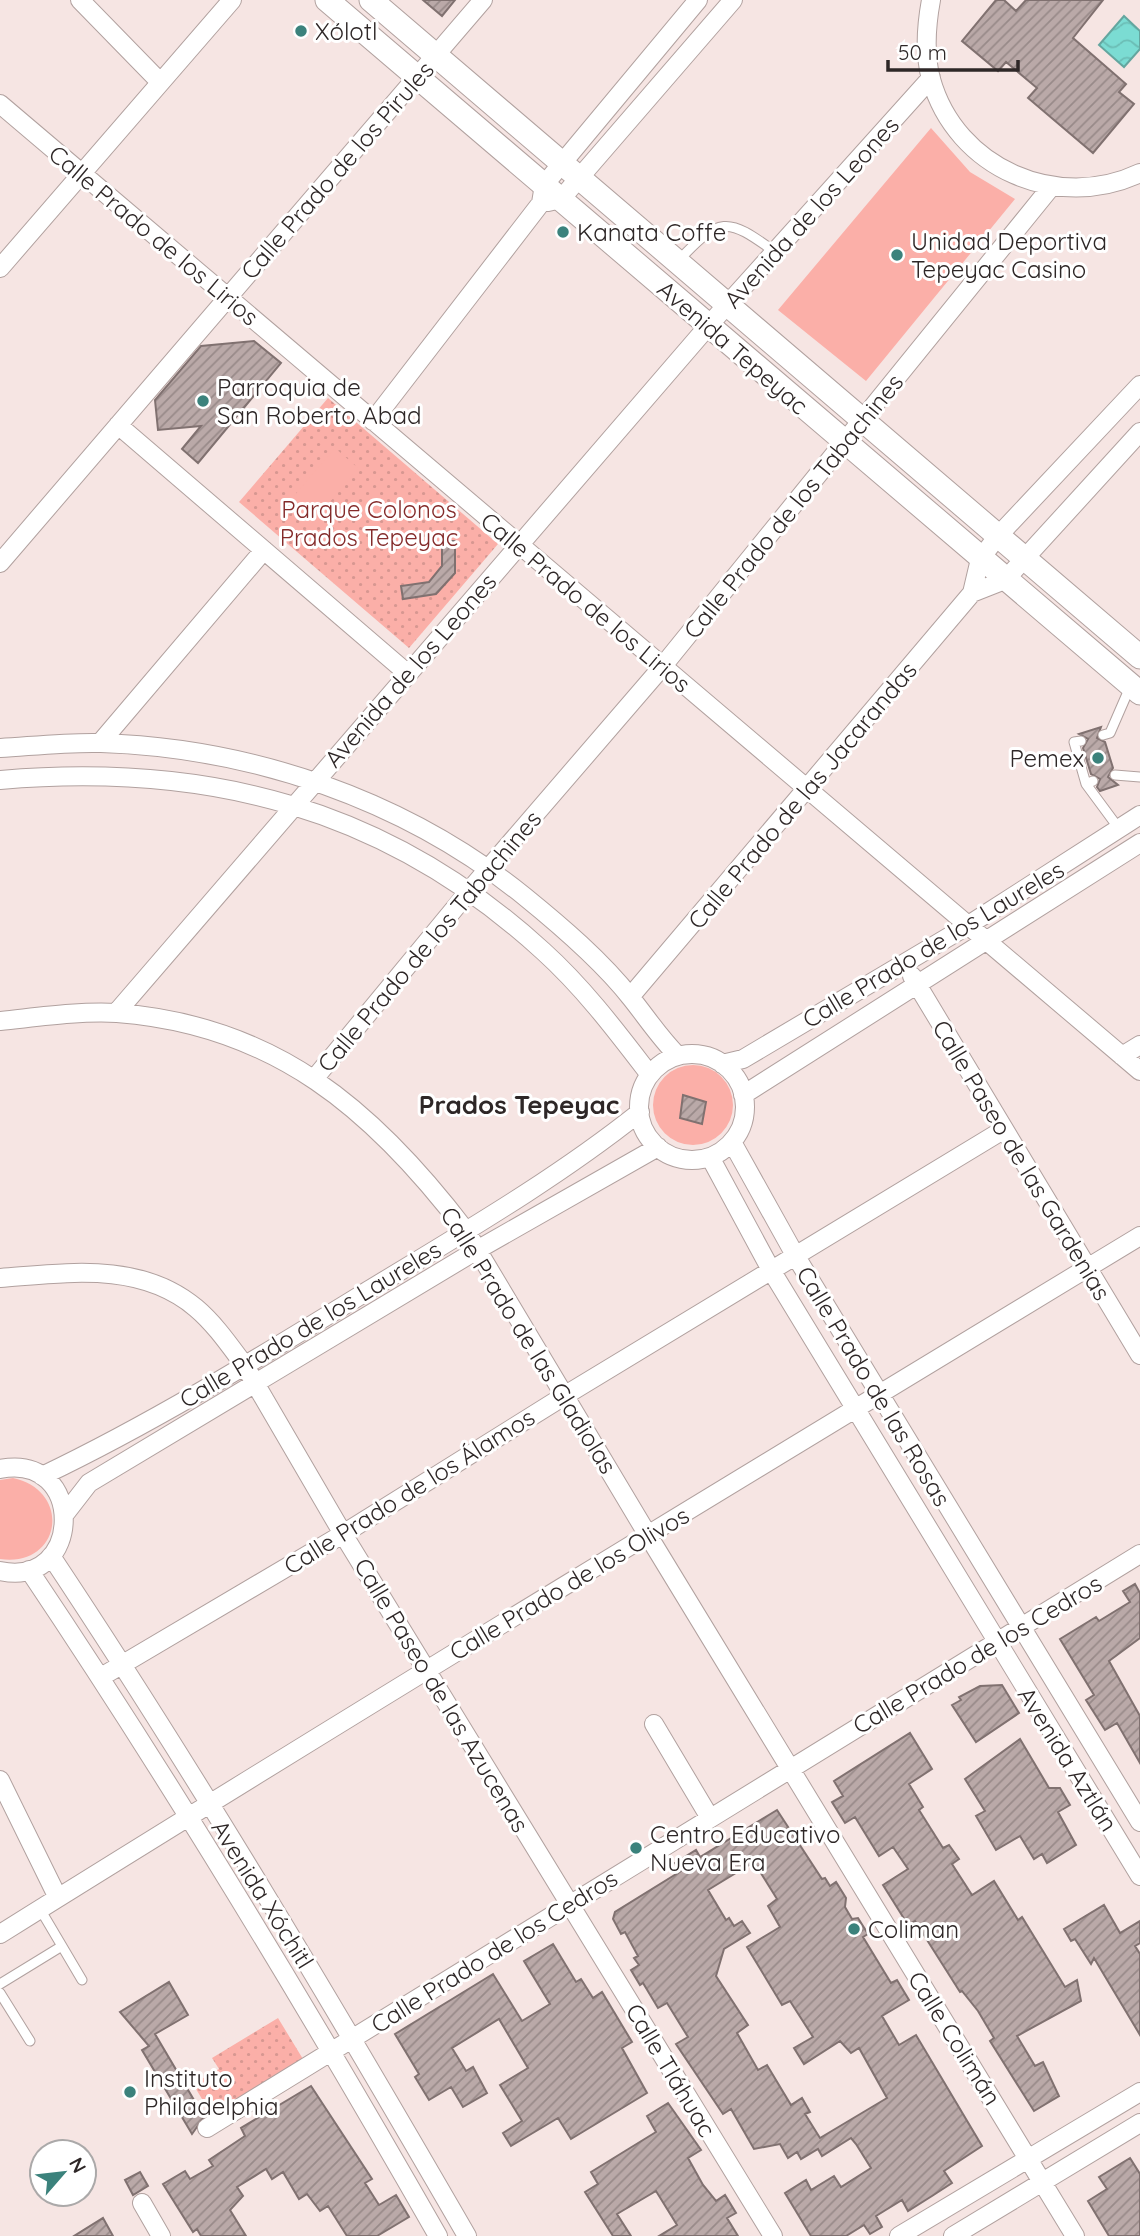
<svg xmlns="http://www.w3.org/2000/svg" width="1140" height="2236" font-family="Quicksand,sans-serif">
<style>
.grass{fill:url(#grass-dots)}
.garden{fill:#fbafa8}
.water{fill:url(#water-waves);stroke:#64a69f;stroke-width:2}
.building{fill:url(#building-hatch);stroke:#807170;stroke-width:2;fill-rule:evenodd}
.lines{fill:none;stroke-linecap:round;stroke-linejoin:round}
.service-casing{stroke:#b1a19f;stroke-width:11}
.minor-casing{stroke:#b1a19f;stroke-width:20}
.tertiary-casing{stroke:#b1a19f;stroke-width:25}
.service{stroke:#fff;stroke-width:9}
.minor{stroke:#fff;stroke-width:18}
.tertiary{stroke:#fff;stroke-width:23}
.poi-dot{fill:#3b827c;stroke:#fff;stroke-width:2.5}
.labels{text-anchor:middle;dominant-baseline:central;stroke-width:6;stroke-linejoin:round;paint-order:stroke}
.poi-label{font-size:24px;fill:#2e2727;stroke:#fff;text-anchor:start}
.street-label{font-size:24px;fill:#2e2727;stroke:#fff}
.park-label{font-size:24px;fill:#842b2a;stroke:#fff}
.neighbourhood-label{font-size:26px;font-weight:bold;fill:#2e2727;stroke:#fff}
</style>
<defs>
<pattern id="grass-dots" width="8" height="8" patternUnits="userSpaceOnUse" patternTransform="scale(1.75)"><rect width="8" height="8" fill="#fbafa8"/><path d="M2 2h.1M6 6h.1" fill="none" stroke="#d79791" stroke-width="1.8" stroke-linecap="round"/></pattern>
<pattern id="water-waves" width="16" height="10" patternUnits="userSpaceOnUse" patternTransform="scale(1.75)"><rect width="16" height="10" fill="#7bdcd3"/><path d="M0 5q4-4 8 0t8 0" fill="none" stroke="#6bbdb5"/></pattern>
<pattern id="building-hatch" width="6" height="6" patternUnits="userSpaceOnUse" patternTransform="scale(1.75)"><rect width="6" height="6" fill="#baa9a8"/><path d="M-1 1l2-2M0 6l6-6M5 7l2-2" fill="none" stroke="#988a89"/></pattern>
</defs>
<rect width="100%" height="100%" fill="#f6e5e3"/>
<path class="grass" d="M328 398 498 544 409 648 239 502Z
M278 2018 306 2064 214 2119 193 2084 219 2069 212 2058Z"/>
<path class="garden" d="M931 128 970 172 1015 199 866 381 778 310Z
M335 448 358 468 311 525 287 504Z
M653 1105a40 40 0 1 1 80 0a40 40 0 1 1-80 0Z
M13 1478C73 1491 61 1568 0 1559V1480Z"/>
<path class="water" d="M1124 16 1140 31V49L1124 67 1099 45Z"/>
<path class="building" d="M423 0H455L442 16Z
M996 0H1004L1016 11 1026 0H1103L1073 38 1126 84 1119 92 1134 104 1093 153 1028 98 1037 88 1006 62 998 71 962 41Z
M254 341 281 363 198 463 182 449 201 426 158 430 155 400 201 346Z
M442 541H455V573L436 594 403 599 401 586 429 582 442 566Z
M1101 727 1097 738 1105 742 1113 768 1108 777 1118 785 1100 791 1097 787 1100 779 1091 774 1083 748 1088 739 1079 734Z
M683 1095 706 1102 702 1124 680 1118Z
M1135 1584 1140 1593V1638L1109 1661 1140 1716V1763L1117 1723 1105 1730 1086 1700 1094 1695 1060 1639 1096 1617 1099 1621 1130 1602 1123 1591Z
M1002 1685 1019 1713 976 1742 952 1705 961 1700 959 1697 980 1686Z
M910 1733 932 1769 909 1784 923 1807 919 1810 943 1848 949 1845 959 1859 952 1864 972 1895 994 1881 1018 1920 1022 1917 1065 1987 1077 1980 1081 2001 1017 2036 1035 2066 1043 2062 1059 2096 1034 2111 990 2041 994 2038 978 2011 962 1991 960 1992 915 1921 908 1925 883 1885 908 1869 893 1847 879 1856 855 1817 845 1823 832 1802 843 1796 834 1781Z
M1020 1739 1049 1788H1060L1070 1805 1058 1812 1076 1845 1047 1863 1042 1854 1034 1859 1020 1836 996 1850 976 1816 985 1811 965 1779Z
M777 1810 822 1879 825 1878 830 1886 836 1882 846 1898 845 1907 852 1919 858 1918 868 1934 863 1937 891 1983 897 1980 909 2000 882 2016 899 2045 916 2035 982 2146 944 2171 952 2183 932 2196 908 2211 902 2200 876 2216 882 2227 870 2234 864 2225 846 2236H811L785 2193 806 2180 811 2190 834 2176 841 2187 871 2168 856 2144 851 2138 822 2156 818 2149 801 2159 797 2152 788 2158 780 2144 754 2149 731 2109 723 2114 676 2044 688 2037 667 2003 658 2008 643 1983 640 1985 631 1970 639 1965 634 1958 638 1956 625 1932 621 1934 613 1919 615 1912 681 1871 675 1863 696 1850 700 1857ZM754 1862 777 1899 768 1906 780 1927 747 1947 782 2005 790 2001 813 2037 794 2048 804 2064 840 2041 851 2053 859 2048 887 2098 820 2138 805 2114 810 2112 802 2098 791 2105 767 2065 758 2070 737 2033 748 2025 716 1976 724 1949 750 1933 742 1921 734 1926 729 1918 726 1920 708 1890Z
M1104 1905 1120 1933 1140 1921V1943L1135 1946 1140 1954V2035L1094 1958 1091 1964 1075 1939 1071 1941 1064 1929Z
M553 1944 576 1982 581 1979 593 1998 602 1992 632 2042 622 2048 647 2093 571 2139 558 2118 511 2146 503 2133 522 2121 500 2085 528 2068 499 2019 452 2048 466 2071 473 2067 487 2093 463 2107 451 2087 429 2100 415 2077 419 2074 395 2034 493 1974 522 2021 550 2004 524 1961Z
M169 1982 188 2015 155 2034 204 2117 192 2134 142 2050 149 2046 120 2012Z
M311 2086 372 2179 365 2183 379 2205 396 2195 409 2217 377 2236H347L328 2206 320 2211 307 2194 299 2199 283 2172 272 2179 266 2169 237 2187 243 2196 230 2210 246 2236H201L197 2229 193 2232 163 2184 185 2171 190 2179 213 2166 209 2160 245 2136 241 2128Z
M668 2103 701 2150 688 2158 703 2185 716 2201 725 2195 736 2213 727 2218 738 2236H659L677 2225 656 2191 617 2214 631 2236H613L585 2192 598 2184 591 2172 656 2132 647 2116Z
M1130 2158 1140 2174V2236H1109L1088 2201 1107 2189 1099 2177Z
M140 2172 148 2186 133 2195 125 2180Z
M103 2218 113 2236H74Z"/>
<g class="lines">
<defs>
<path id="service" d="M678 261C720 217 726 216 775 252
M1103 735 1110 733 1130 687
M1081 741 1074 742 1086 784 1093 781
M1115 775 1140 777
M1086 784 1120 830
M40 1909 82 1980
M0 1984 62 1946
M0 1993 30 2041"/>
<path id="minor" d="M80 0 160 82
M931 0C926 27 924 53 931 79 956 169 1058 212 1140 173
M0 104 1140 1071
M548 202 561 199 733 0
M0 268 232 0
M373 421 541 203 544 185 698 0
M118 425 407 673
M0 563 483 0
M972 593 1005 580 1140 432
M100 743 264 550
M0 748C33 746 67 742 101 743 253 748 405 800 524 896 561 926 602 961 631 998 647 1018 660 1038 678 1056
M0 780C208 762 387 808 543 951 584 988 617 1032 650 1075
M912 976 1140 1355
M630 997 972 593 980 559 998 536 1140 385
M116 1013 709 325 931 78
M0 1021C39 1017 78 1011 117 1013 275 1025 374 1110 466 1231L649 1537 1075 2236
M639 1107a53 53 0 1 1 106 0a53 53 0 1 1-106 0Z
M1122 1056 1140 1045
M722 1064 743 1059 967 926 1140 815
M314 1079 469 891 662 667 1051 187
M743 1095 1140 843
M732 1142 795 1255 1140 1822
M710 1157 771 1270 1140 1876
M0 1278C67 1273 140 1261 196 1308 215 1324 230 1346 245 1366L343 1534 773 2236
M0 1469C86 1452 84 1589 0 1571
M42 1476C155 1422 263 1355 369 1290 461 1234 556 1179 640 1112
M65 1514 89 1483 477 1250 658 1147
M51 1556C198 1777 334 2006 467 2236
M29 1570C174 1786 309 2010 438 2236
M101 1677 343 1534 564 1396 1003 1130
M654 1724 710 1818
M0 1780 58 1898
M0 1934C378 1698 759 1467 1140 1236
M207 2128 1140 1554
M142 2203 161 2236
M899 2236 1140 2092
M953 2236 1140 2123"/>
<path id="tertiary" d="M327 0 1140 693
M371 0 1140 657"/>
</defs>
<use href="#service" class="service-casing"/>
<use href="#minor" class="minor-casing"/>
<use href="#tertiary" class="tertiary-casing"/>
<use href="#service" class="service"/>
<use href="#minor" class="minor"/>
<use href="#tertiary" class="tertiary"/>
</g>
<g class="poi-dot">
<circle cx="301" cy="31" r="7"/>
<circle cx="563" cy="232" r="7"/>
<circle cx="897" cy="255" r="7"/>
<circle cx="203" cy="401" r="7"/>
<circle cx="1098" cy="758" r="7"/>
<circle cx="636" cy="1848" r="7"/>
<circle cx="854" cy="1929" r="7"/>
<circle cx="130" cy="2092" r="7"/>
</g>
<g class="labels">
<g class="poi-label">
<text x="315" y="31">Xólotl</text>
<text x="577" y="232">Kanata Coffe</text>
<text x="911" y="241">Unidad Deportiva<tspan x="911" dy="28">Tepeyac Casino</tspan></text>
<text x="217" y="387">Parroquia de<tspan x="217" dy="28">San Roberto Abad</tspan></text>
<text x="1084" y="758" text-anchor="end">Pemex</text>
<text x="650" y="1834">Centro Educativo<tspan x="650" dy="28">Nueva Era</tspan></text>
<text x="868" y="1929">Coliman</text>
<text x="144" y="2078">Instituto<tspan x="144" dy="28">Philadelphia</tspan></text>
</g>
<g class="street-label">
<text transform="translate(337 170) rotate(-49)">Calle Prado de los Pirules</text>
<text transform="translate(811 212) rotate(-48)">Avenida de los Leones</text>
<text transform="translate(154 235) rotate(40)">Calle Prado de los Lirios</text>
<text transform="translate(733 347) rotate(41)">Avenida Tepeyac</text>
<text transform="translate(793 506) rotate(-51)">Calle Prado de los Tabachines</text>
<text transform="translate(586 602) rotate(40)">Calle Prado de los Lirios</text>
<text transform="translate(410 670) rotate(-49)">Avenida de los Leones</text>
<text transform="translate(802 795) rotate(-50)">Calle Prado de las Jacarandas</text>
<text transform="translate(429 941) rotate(-50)">Calle Prado de los Tabachines</text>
<text transform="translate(933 944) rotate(-31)">Calle Prado de los Laureles</text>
<text transform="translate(1022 1160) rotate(59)">Calle Paseo de las Gardenias</text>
<text transform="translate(310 1324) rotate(-31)">Calle Prado de los Laureles</text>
<text transform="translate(529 1340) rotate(58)">Calle Prado de las Gladiolas</text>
<text transform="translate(874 1386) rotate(59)">Calle Prado de las Rosas</text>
<text transform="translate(409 1491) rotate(-32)">Calle Prado de los Álamos</text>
<text transform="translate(569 1583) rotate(-31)">Calle Prado de los Olivos</text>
<text transform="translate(977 1654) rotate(-31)">Calle Prado de los Cedros</text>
<text transform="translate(442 1695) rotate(59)">Calle Paseo de las Azucenas</text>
<text transform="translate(1068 1759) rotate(58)">Avenida Aztlán</text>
<text transform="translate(263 1894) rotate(58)">Avenida Xóchitl</text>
<text transform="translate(494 1951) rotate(-32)">Calle Prado de los Cedros</text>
<text transform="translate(955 2038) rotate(58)">Calle Colimán</text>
<text transform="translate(671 2070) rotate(59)">Calle Tláhuac</text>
</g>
<g class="park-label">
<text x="369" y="509">Parque Colonos<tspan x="369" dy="28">Prados Tepeyac</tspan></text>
</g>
<g class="neighbourhood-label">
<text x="519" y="1104">Prados Tepeyac</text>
</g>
</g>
<g transform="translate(63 2173) rotate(62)"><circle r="33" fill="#ffffff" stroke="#aba9a9" stroke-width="2"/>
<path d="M0-5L12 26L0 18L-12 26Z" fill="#3b827c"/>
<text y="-10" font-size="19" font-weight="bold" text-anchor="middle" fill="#2e2727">N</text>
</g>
<path d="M888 60v10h130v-10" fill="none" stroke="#2e2727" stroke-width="3.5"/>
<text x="898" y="60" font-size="21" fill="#2e2727" stroke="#ffffff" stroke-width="5" paint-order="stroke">50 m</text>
</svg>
